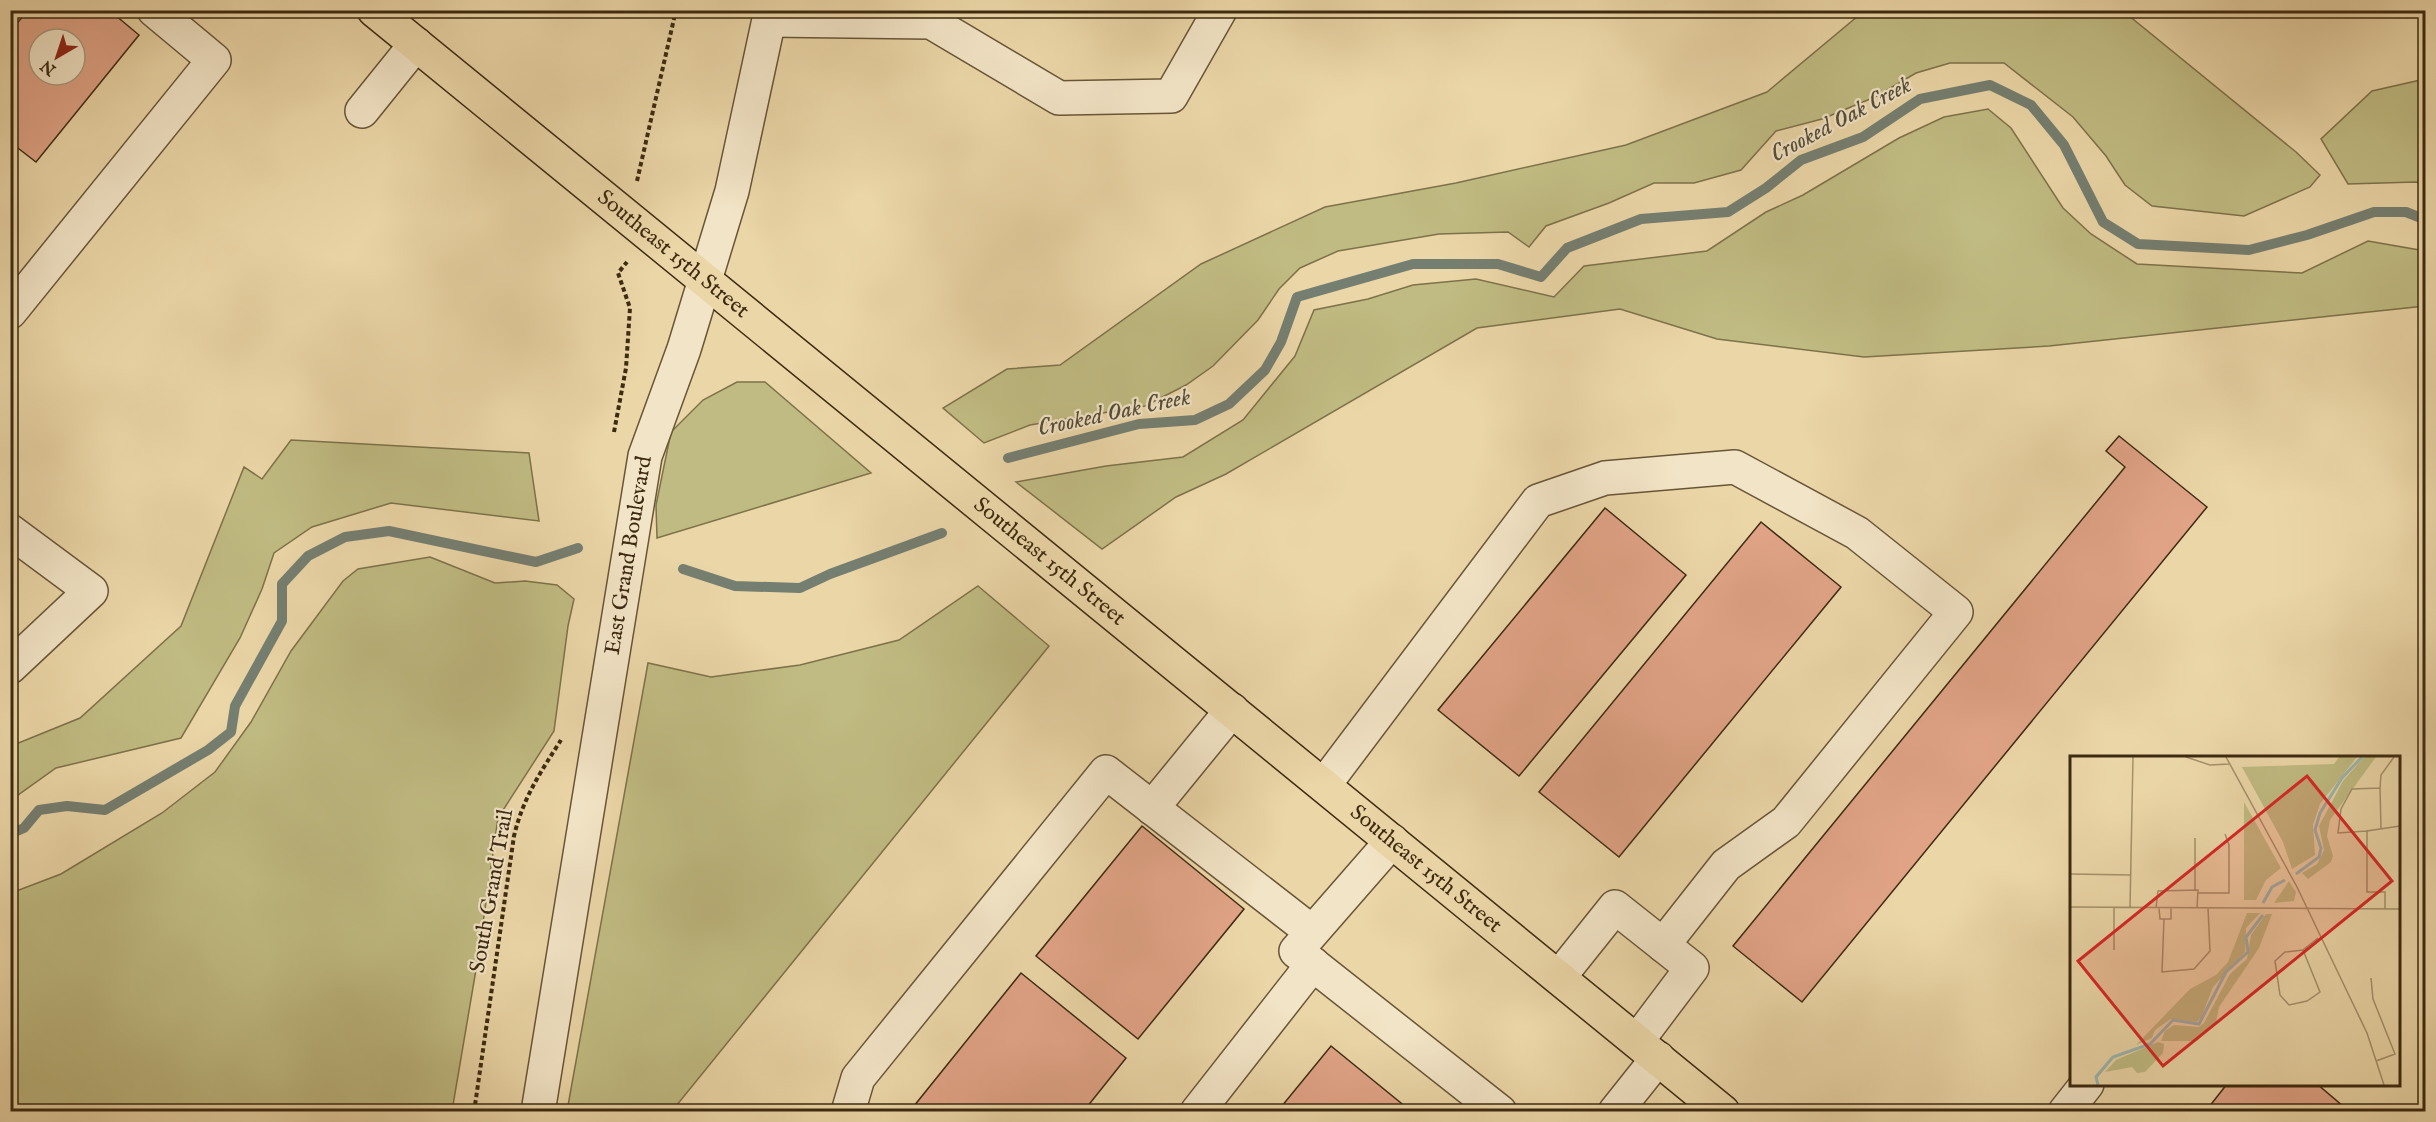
<svg xmlns="http://www.w3.org/2000/svg" width="2436" height="1122" font-family="'IM FELL English',serif">
<style>
.green{fill:#c0bb82;stroke:#7e724a;stroke-width:1.5}
.lines{fill:none;stroke-linecap:round;stroke-linejoin:round}
.stream{stroke:#757f71;stroke-width:10}
.building{fill:#e0a386;stroke:#3d2a12;stroke-width:1.5;fill-rule:evenodd}
.minor-casing{stroke:#685537;stroke-width:36}
.major-casing{stroke:#3d2a12;stroke-width:36}
.path{stroke:#3d2a12;stroke-width:4;stroke-dasharray:4.5 3;stroke-linecap:butt}
.minor{stroke:#f2e4c6;stroke-width:33}
.major{stroke:#ebd6a7;stroke-width:33}
.labels{text-anchor:middle;dominant-baseline:central;stroke-width:4.5;stroke-linejoin:round;paint-order:stroke}
.street-label{font-size:22px;fill:#3d2a12;stroke:#f2e4c6}
.water-label{font-size:24px;font-style:italic;fill:#544d3a;stroke:#f2e4c6}
.inset-river{fill:none;stroke:#9bb7b1;stroke-width:3}
.inset-road{fill:none;stroke:#a5916b;stroke-width:1.5}
.view{fill:#d62828;fill-opacity:0.15;stroke:#d62828;stroke-width:3}
.inset-edge{fill:none;stroke:#3d2a12;stroke-width:3}
</style>
<rect width="100%" height="100%" fill="#ebd6a7"/>
<filter id="stains"><feTurbulence type="fractalNoise" baseFrequency=".00333" numOctaves="4"/><feColorMatrix values="0 0 0 0 .2 0 0 0 0 .09 0 0 0 0 .02 0 0 0 .5 -.17"/></filter>
<radialGradient id="worn" r=".72"><stop offset=".6" stop-color="#630" stop-opacity="0"/><stop offset="1" stop-color="#630" stop-opacity=".3"/></radialGradient>
<path class="green" d="M1864 11H2123L2296 152 2320 175 2310 187 2244 216 2152 206 2125 185 2106 156 2073 117 2004 63H1950L1916 73 1875 97 1822 119 1776 131 1741 170 1694 183H1654L1609 203 1546 226 1529 247 1508 232 1439 234 1338 251 1300 268 1279 289 1258 320 1213 366 1186 385 1145 406 1030 425 984 443 943 408 1007 369 1060 365 1201 264 1325 207 1456 183 1626 145 1767 92Z
M2425 79V185L2416 182 2348 184 2321 139 2372 91Z
M1988 109 2011 128 2063 208 2091 234 2137 264 2302 273 2368 241 2425 251V306L2049 346 1864 357 1717 339 1620 309 1477 328 1226 474 1176 497 1102 549 1016 482 1106 466 1183 457 1243 420 1295 356 1314 310 1368 299 1413 285 1476 279 1554 297 1584 266 1707 251 1766 212 1803 195 1899 138 1944 117Z
M737 382H765L871 473 657 538 656 505 671 432 703 400Z
M291 440 529 453 539 521 391 503 312 527 274 553 262 589 240 638 181 738 56 768 11 800V746L80 718 181 626 244 467 262 479Z
M430 557 495 583 525 581 557 585 574 599 568 626 554 731 498 818 478 958 452 1111H11V893L61 874 162 813 215 772 251 722 291 651 343 581 358 569Z
M978 586 1049 646 672 1111H567L648 663 711 677 800 665 899 640Z"/>
<g class="lines">
<path class="stream" d="M1008 458 1139 424 1195 420 1229 404 1265 370 1281 342 1297 297 1413 264H1498L1541 277 1567 248 1641 219 1728 212 1766 188 1801 160 1863 137 1920 99 1990 85 2031 105 2064 145 2103 222 2138 244 2249 250 2307 235 2374 212H2406L2426 220
M683 569 735 586 800 588 830 574 942 533
M10 834 24 828 39 810 67 806 105 810 208 750 231 732 235 706 282 621V584L308 556 345 537 389 531 536 562 578 548"/>
</g>
<path class="building" d="M28 10H109L139 35 36 162 10 142V32ZM39 39H75V75H39Z
M2119 436 2207 507 1802 1002 1733 946 2125 467 2106 451Z
M1605 508 1686 575 1519 776 1438 710Z
M1761 522 1841 587 1619 857 1539 792Z
M1142 826 1244 909 1138 1039 1036 956Z
M1021 973 1126 1058 1083 1112H921L914 1106Z
M1331 1046 1412 1112H1277Z
M2227 1084H2317L2344 1107 2341 1112H2205Z"/>
<g class="lines">
<defs>
<g id="minor">
<path d="M769 20 931 22 1059 98 1171 96 1220 10"/>
<path d="M362 111 416 44"/>
<path d="M10 312 214 60 154 10"/>
<path d="M10 531 91 591 10 667"/>
<path d="M1324 785 1538 501 1605 478 1735 467 1857 533 1956 612 1786 822 1726 865 1663 945"/>
<path d="M1152 808 1232 710"/>
<path d="M1392 841 1296 951 1500 1112"/>
<path d="M1559 977 1615 907 1692 968 1637 1041"/>
<path id="s1" d="M538 1112 645 456 684 349 732 191 771 10"/>
<path d="M848 1112 858 1078 1106 772 1312 932"/>
<path d="M1197 1112 1313 964"/>
<path d="M1615 1112 1658 1058"/>
<path d="M2065 1112 2087 1084"/>
</g>
<g id="major">
<path id="s2" d="M374 10 1723 1112"/>
</g>
</defs>
<use href="#minor" class="minor-casing"/>
<use href="#major" class="major-casing"/>
<path class="path" d="M637 181 676 10
M614 432 626 368 630 308 618 273 627 262
M474 1112 514 836C523 798 540 773 561 740"/>
<use href="#minor" class="minor"/>
<use href="#major" class="major"/>
</g>
<g class="labels">
<g class="street-label">
<text stroke="none"><textPath href="#s2" startOffset="386">Southeast 15th Street</textPath></text>
<text stroke="none"><textPath href="#s1" startOffset="564">East Grand Boulevard</textPath></text>
<text stroke="none"><textPath href="#s2" startOffset="872">Southeast 15th Street</textPath></text>
<text stroke="none"><textPath href="#s2" startOffset="1358">Southeast 15th Street</textPath></text>
<text transform="translate(492 891) rotate(-80)">South Grand Trail</text>
</g>
<g class="water-label">
<text transform="translate(1841 120) rotate(-28)">Crooked Oak Creek</text>
<text transform="translate(1114 413) rotate(-12)">Crooked Oak Creek</text>
</g>
</g>
<g transform="translate(2070 756)">
<rect width="330" height="330" fill="#ebd6a7"/>
<path d="M269 1H287L250 48 243 69 245 99 222 113 213 86 172 11 264 8ZM294 1H306L260 64 257 80 263 100 261 106 238 123 232 117 247 108 254 94 249 70 273 25ZM174 46 211 112 196 124 186 144H174ZM219 125 226 136 224 145 204 147ZM177 157H190L176 172 175 196 143 231 131 262 127 266 101 263 85 274 82 282 66 289 120 233 146 219 158 206ZM196 158H202L189 192 149 251 146 266 127 285H91L95 275 104 269 129 271 134 267 160 218 177 203 181 179ZM88 286 94 288 93 297 75 316 67 317 62 311 35 316 46 304Z" fill="#c0bb82"/>
<path class="inset-river" d="M226 118 249 101 251 92 245 74 250 57 272 22 292 1M193 147 202 131 215 124M28 329 26 321 43 301 80 288 103 264 129 268 156 216 178 196 176 181 193 159"/>
<path class="inset-road" d="M116 1 140 9 159 8M156 1 227 131 297 277 314 329M310 32 311 72M297 75 268 77 271 53 282 33 310 32 311 19 324 1M125 82V134M0 118 61 119M128 137H159V89L155 78M0 151 330 153M44 152V194M60 152 63 1M86 152 88 135 128 134 127 152M89 152 90 163H101V152M315 153V136H297V75L330 70M94 163 92 216 124 213 140 195 138 152M233 194 215 196 205 205 210 239 219 249 237 245 250 236 233 194 248 182M301 222 303 243 325 298 306 305"/>
<path class="view" d="M237 20 322 125 93 310 8 205Z"/>
<rect width="330" height="330" class="inset-edge"/>
</g>
<rect width="2436" height="1122" fill="none" stroke="#ebd6a7" stroke-width="36"/>
<rect x="12" y="12" width="2412" height="1098" fill="none" stroke="#3d2a12" stroke-width="3"/>
<rect x="18" y="18" width="2400" height="1086" fill="none" stroke="#3d2a12" stroke-width="1.5"/>
<g transform="translate(57 57) rotate(219)"><circle r="28" fill="#f2e4c6" stroke="#aa9a7e" stroke-width="1.5"/>
<path d="M0-4.5L10 22L0 15L-10 22Z" fill="#8f2418"/>
<text y="-9" font-size="16" font-weight="bold" text-anchor="middle" fill="#3d2a12">N</text>
</g>
<rect width="100%" height="100%" filter="url(#stains)"/>
<rect width="100%" height="100%" fill="url(#worn)"/>
</svg>
